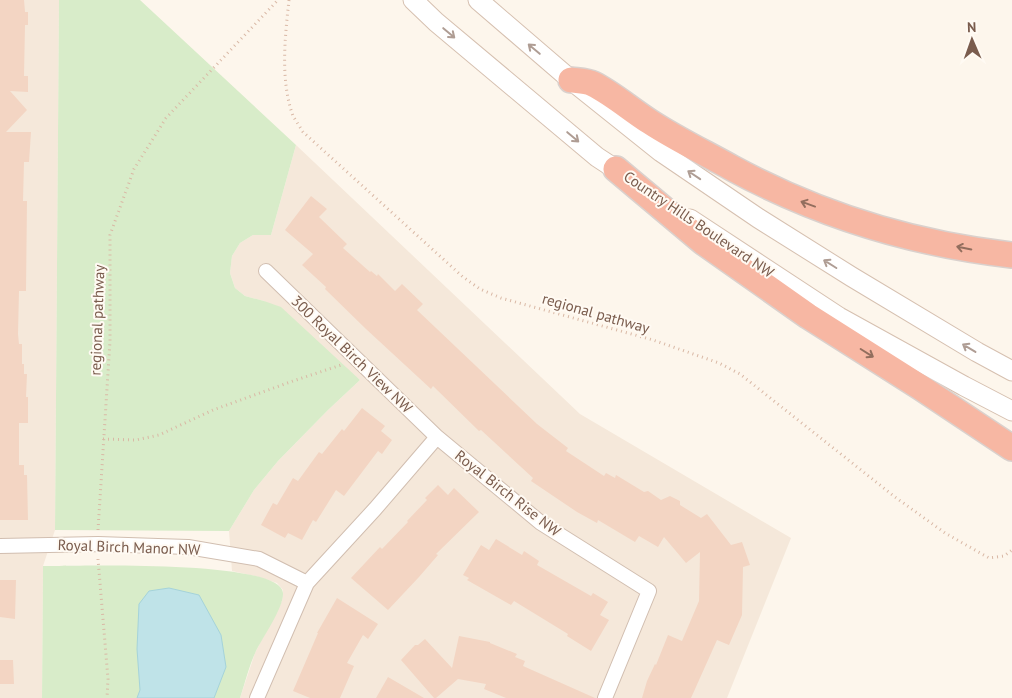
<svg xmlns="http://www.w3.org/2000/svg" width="1012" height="698" font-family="'PT Sans',sans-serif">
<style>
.residential{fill:#f5e8da}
.green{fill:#d8ecc9}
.water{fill:#bfe3e8;stroke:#a5d3da}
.building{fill:#f3d5c3}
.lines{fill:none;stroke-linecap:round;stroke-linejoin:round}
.minor-casing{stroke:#d1beb0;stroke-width:16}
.secondary-casing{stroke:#d6c0b0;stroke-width:21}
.motorway-casing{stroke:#dad1cd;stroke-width:28}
.path{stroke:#d9b8a5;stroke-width:3;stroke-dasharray:1 4;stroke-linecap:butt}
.minor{stroke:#fff;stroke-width:14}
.secondary{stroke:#fff;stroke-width:19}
.motorway{stroke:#f7b7a3;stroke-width:25}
.oneway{stroke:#af9d94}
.oneway2{stroke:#936e5e}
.labels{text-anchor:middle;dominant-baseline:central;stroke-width:4;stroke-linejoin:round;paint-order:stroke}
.street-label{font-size:15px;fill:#7a5c4d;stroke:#fffaf3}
</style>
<rect width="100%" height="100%" fill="#fdf6ec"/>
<path class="residential" d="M0 0H59L55 530 43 566 42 698H0Z
M296 145 580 414 791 538 727 698H240L255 653 282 601 283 590 277 583 259 577 232 571 229 531 254 490 278 461 328 410 360 380 264 301 245 296 235 288 230 273 232 256 240 243 253 235H271Z"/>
<path class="green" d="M59 0H140L296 145 271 235H253L240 243 232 256 230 273 235 288 245 296 264 301 281 307 360 380 328 410 278 461 254 490 229 531 55 530Z
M43 566C75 566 280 559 283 593 284 607 263 637 256 651 249 666 245 683 240 698H42Z"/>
<path class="water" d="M169 588 199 595 221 635 226 667 214 698H137L140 690 137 649 139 604 149 591Z"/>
<path class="building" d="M0 0H24L25 12H28V25H25L24 76H28V92L10 91 27 110 6 132H31L29 162H24L23 201H27L26 291H19L18 334 19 344H22V364H24V374H27L26 397H28V423H19V465H24V475H27L28 520H0Z
M311 196 327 209 319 217 347 244 343 248 370 272 371 271 377 276 378 274 395 291 402 284 423 304 417 310 537 424 568 448 566 451 604 476 606 473 615 478 616 475 644 492 648 491 661 500 670 496 680 501V505L701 518 707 514 731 545 742 542 750 565 743 567 742 615 729 645 717 640 691 698H642L647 681 655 664 656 665 668 635 682 641 699 601 700 552 686 563 664 537 658 547 639 536 635 542 598 520 597 523 577 512 531 481 533 478 481 430 479 431 433 386 431 389 366 329 325 289 326 287 302 265 313 254 285 230Z
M362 408 385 426 381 431 392 440 382 454 378 451 344 496 336 490 316 522 313 520 302 540 288 533 285 538 261 525 273 503 277 505 293 478 298 481 319 452 322 454 342 429 344 431Z
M438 485 448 495 454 488 479 512 436 554 438 555 419 577 388 610 351 578 380 547 382 549 408 522 407 521 427 500 425 498Z
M496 539 522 555 524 551 539 561 537 565 591 596 593 593 608 602 600 615 609 620 591 651 567 636 568 634 514 601 511 605 467 580 469 578 463 575 481 545 489 550Z
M0 580H16L15 619 0 617Z
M337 598 378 624 368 639 363 635 347 663 354 666 340 698H310L293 691 318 633H317Z
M459 636 490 642V643L517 654 515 657 525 661 523 666 595 698H506L484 689 486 684 458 679 436 698H434L401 660 415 645H418L425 639 452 668Z
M0 660H13L14 684H0Z
M388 677 424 698H376Z"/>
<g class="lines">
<defs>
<path id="minor" d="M266 271 437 437
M0 546 98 544 188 547 259 559 307 583 257 698
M307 583 375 509 437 437 541 523 649 591 605 698"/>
<path id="secondary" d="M413 0 436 22 597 157 626 176
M478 0 571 80 661 152 758 218 852 277 977 352 1012 371
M690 219 839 317 964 386 1012 411"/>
<path id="motorway" d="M571 80C578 81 587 81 593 84 613 94 631 110 650 122 676 139 705 153 732 168 819 215 914 244 1012 255
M616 169 703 242 808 316 920 387 1012 448"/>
</defs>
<use href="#minor" class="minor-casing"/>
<use href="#secondary" class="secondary-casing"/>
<use href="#motorway" class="motorway-casing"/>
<path class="path" d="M289 0C285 37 280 80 293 116 296 121 300 127 303 132L463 277 480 289 501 298 653 340 719 363 740 374 895 497 945 533 989 558 1004 556 1012 550
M103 439 136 440 159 435 213 410 293 381 341 365
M98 530 110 341V235L134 169 166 118 278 0
M98 559 108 679 107 698"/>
<use href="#minor" class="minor"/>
<use href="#secondary" class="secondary"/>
<use href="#motorway" class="motorway"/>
</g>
<defs><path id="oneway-shaft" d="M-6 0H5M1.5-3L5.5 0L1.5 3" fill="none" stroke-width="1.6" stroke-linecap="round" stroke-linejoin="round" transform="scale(1.25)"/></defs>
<g class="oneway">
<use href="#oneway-shaft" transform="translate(449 33) rotate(40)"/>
<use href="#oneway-shaft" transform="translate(534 49) rotate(-140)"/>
<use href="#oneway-shaft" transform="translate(573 137) rotate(40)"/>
<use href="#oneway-shaft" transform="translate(694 175) rotate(-146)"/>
<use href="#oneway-shaft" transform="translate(830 264) rotate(-148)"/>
<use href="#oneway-shaft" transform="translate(969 348) rotate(-149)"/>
</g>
<g class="oneway2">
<use href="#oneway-shaft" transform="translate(808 204) rotate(-160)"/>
<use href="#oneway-shaft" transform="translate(964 248) rotate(-169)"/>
<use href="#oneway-shaft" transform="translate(867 353) rotate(32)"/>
</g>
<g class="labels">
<g class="street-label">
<text transform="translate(699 224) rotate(34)">Country Hills Boulevard NW</text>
<text transform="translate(596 313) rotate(16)">regional pathway</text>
<text transform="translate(97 320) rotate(-88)">regional pathway</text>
<text transform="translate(352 354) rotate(44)">300 Royal Birch View NW</text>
<text transform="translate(508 493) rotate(38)">Royal Birch Rise NW</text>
<text transform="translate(129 547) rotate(2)">Royal Birch Manor NW</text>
</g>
</g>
<g transform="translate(972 40) rotate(358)" stroke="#fffaf3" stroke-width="4" paint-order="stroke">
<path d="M0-4L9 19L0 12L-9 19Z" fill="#7a5c4d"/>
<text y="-8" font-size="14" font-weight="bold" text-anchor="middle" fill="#7a5c4d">N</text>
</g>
</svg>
